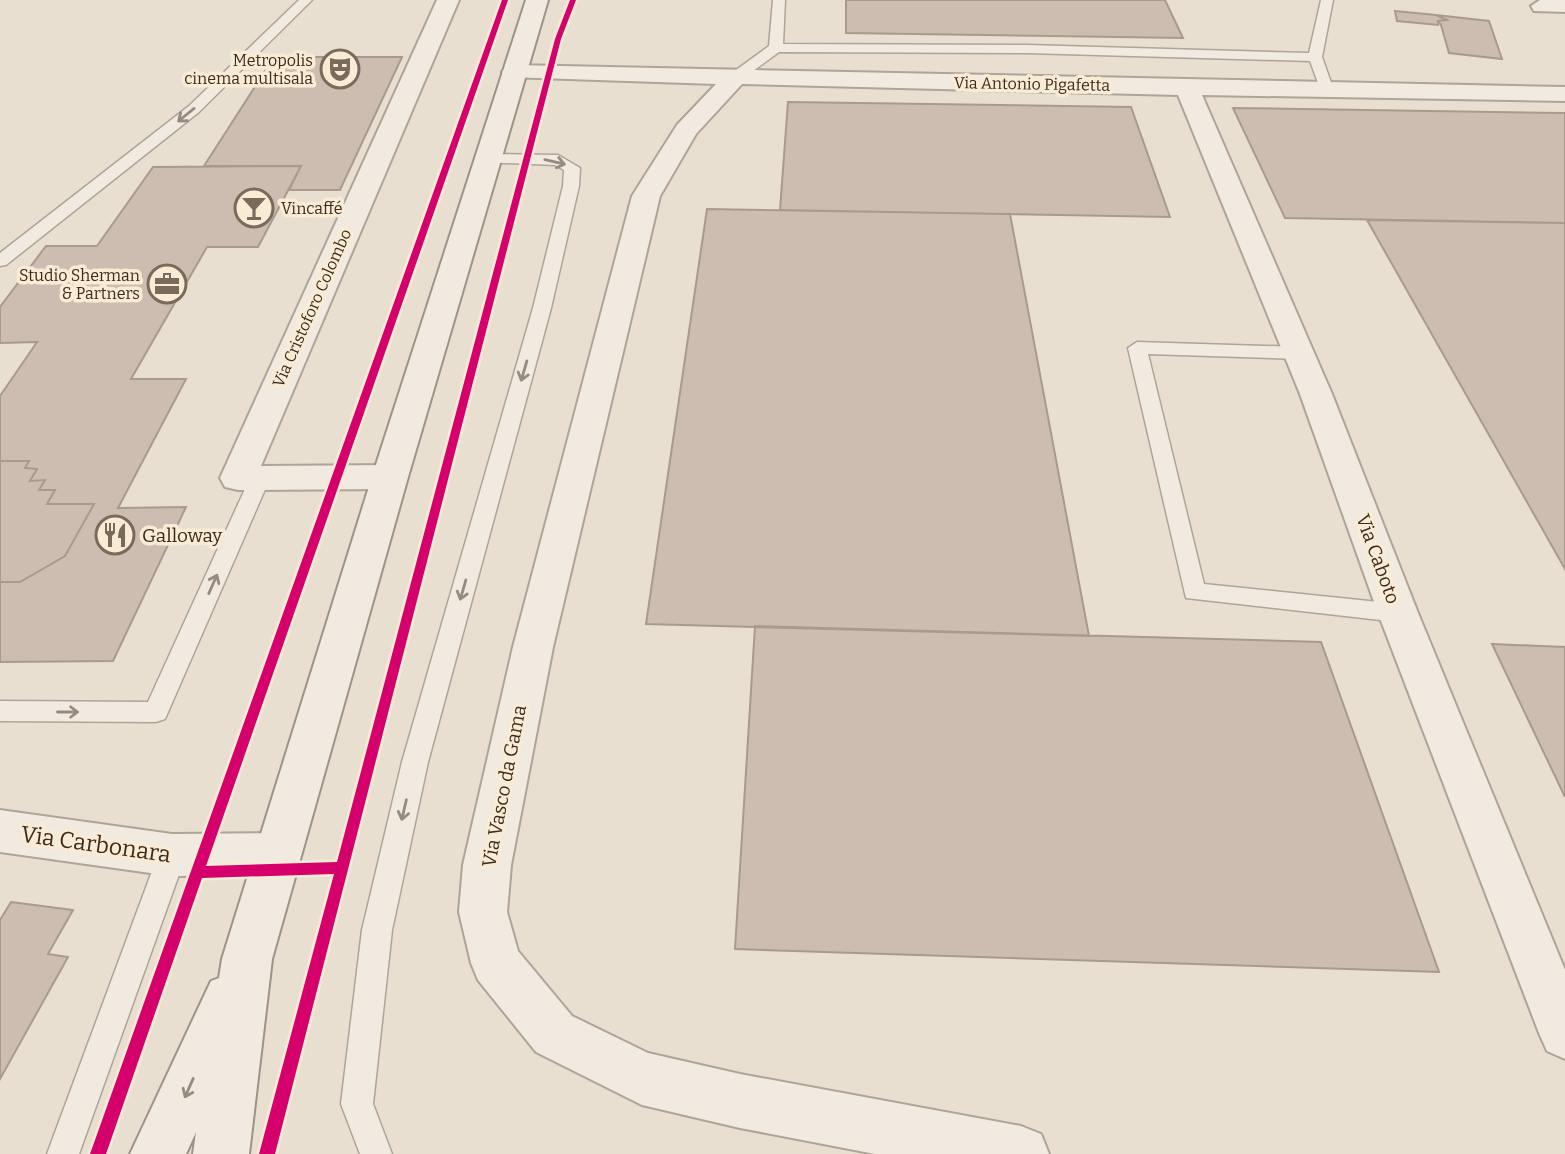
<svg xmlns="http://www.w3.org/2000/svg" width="1565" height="1154" font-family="Bitter,serif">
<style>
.building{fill:#ccbdb0;stroke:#a99a8e;stroke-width:2}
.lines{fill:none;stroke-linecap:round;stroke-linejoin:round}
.service-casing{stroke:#aea498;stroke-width:3}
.minor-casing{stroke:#aea498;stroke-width:4}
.secondary-casing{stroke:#9d9388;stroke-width:4}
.service{fill:#f0eae1;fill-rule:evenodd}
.minor{fill:#f0eae1;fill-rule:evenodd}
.secondary{fill:#f0eae1;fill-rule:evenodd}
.cycleway-casing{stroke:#f9ecd5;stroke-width:5}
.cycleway{fill:#d6006c;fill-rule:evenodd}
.oneway{stroke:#978a80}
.labels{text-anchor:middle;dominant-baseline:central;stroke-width:7;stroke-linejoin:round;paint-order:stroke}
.far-poi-label{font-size:16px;fill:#3e2b1e;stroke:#f9ecd5;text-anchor:end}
.far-street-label{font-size:16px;fill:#3e2b1e;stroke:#f9ecd5}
.poi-label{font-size:19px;fill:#3e2b1e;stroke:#f9ecd5;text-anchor:start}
.street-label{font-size:19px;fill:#3e2b1e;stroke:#f9ecd5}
.near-street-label{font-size:23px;fill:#3e2b1e;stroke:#f9ecd5}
</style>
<rect width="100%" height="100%" fill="#e8dfd0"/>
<path class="building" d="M846 0H1165L1183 38 846 33Z
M1395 11 1436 15 1447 20 1438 21V25L1397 21Z
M1436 15 1489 21 1502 59 1449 53 1441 25 1438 21 1447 20Z
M274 57H402L340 190H289L301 166H204Z
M788 102 1131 107 1170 217 780 210Z
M1233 108 1565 113V223L1285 218Z
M301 166 258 247H207L131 379H186L118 508 186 507 113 661 0 662V582H20L65 556 94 504H47L55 490H39L45 480 30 481 37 469 25 468 29 461H0V396L37 342 0 343V307L46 246H97L153 167Z
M707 209 1010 214 1089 636 646 624Z
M1367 220 1565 223V569Z
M0 461H29L25 468 37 469 30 481 45 480 39 490H55L47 504H94L65 556 20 582H0Z
M755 626 1321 642 1439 972 735 949Z
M1492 644 1565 647V797Z
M11 902 73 910 48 954 68 957 0 1079V920Z"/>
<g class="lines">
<defs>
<path id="service" d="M299 0H312L199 112 6 265 0 266V253L189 106Z
M773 0H785L783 44 1027 45 1309 53 1321 0H1333L1322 57 1334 91 1327 95 1322 94 1310 61 1027 53 779 52 742 79H732V73L769 46Z
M488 154 558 155 580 168 579 186 551 308 428 762 392 930 373 1104 392 1154H360L341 1104 362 930 402 762 533 308 563 186 564 170 555 165 483 162 480 159 483 156Z
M1137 342 1299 347 1308 353 1299 359 1148 354 1204 584 1398 604 1406 607 1410 613 1406 619 1398 622 1186 598 1128 348Z
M260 471 267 473 270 478 165 719 156 722 0 721V701L148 702 250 478 253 473Z
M172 842 182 846 186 855 79 1154H47L158 855 162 846Z"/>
<path id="minor" d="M437 0H459L261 466 390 465 403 468 408 477 403 486 390 489 238 490 225 487 220 478Z
M1540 0H1565V12L1534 11 1531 6Z
M514 65 1565 87V101L1202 95 1332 394 1418 613 1565 970V1059L1547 1051 1539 1033 1378 613 1300 394 1178 95 742 84 696 134 660 196 553 647 511 865 507 912 518 951 572 1016 648 1053 740 1074 1021 1126 1041 1134 1049 1154H875L740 1128 642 1105 536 1052 478 980 471 963 459 912 463 865 513 647 632 196 677 125 716 84 506 77 502 72 506 67Z
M0 810 172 834 276 833 293 839 299 854 293 869 276 875 172 876 0 852Z"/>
<path id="secondary" d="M526 0H548L408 477 272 959 249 1154H193L196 1132 186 1154H130L211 981 219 978 222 959 372 477Z"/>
</defs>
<use href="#service" class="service-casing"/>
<use href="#minor" class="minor-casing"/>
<use href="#secondary" class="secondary-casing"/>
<use href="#service" class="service"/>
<use href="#minor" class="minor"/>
<use href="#secondary" class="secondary"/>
<defs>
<path id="cycleway" d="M502 0H508L206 866 337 862 555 39 570 0H576L561 39 275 1154H259L334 874 202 878 106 1154H90Z"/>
</defs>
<use href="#cycleway" class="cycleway-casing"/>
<use href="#cycleway" class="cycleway"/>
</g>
<defs><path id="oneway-shaft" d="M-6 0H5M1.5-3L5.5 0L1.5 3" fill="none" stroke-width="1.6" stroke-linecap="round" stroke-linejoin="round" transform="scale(1.75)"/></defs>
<g class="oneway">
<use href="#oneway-shaft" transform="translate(186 115) rotate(141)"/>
<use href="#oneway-shaft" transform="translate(555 162) rotate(13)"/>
<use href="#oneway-shaft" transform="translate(524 371) rotate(106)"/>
<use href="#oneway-shaft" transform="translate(213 584) rotate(-66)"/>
<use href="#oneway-shaft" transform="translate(463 590) rotate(106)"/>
<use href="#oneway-shaft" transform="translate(68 712)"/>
<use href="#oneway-shaft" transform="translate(404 810) rotate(103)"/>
<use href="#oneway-shaft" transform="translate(189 1088) rotate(114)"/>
</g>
<defs>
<symbol id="theatre-ring" viewBox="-11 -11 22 22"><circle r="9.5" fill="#f9ecd5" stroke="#7a6a5c" stroke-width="1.5"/><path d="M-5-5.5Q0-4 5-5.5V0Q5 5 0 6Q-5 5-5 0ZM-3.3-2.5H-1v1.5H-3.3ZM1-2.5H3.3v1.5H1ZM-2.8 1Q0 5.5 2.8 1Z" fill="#7a6a5c"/></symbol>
<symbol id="bar-ring" viewBox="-11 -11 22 22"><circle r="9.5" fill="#f9ecd5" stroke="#7a6a5c" stroke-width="1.5"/><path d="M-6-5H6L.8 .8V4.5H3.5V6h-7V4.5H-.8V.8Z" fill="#7a6a5c"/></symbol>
<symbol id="office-ring" viewBox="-11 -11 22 22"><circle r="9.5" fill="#f9ecd5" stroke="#7a6a5c" stroke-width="1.5"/><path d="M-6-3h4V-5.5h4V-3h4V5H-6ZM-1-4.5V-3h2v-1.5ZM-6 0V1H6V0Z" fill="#7a6a5c"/></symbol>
<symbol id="restaurant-ring" viewBox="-11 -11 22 22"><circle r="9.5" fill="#f9ecd5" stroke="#7a6a5c" stroke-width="1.5"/><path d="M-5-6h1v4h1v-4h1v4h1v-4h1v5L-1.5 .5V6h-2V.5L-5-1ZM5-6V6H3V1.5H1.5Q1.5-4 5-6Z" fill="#7a6a5c"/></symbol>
</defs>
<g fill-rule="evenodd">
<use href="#theatre-ring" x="318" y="47" width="44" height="44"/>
<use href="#bar-ring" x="232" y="186" width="44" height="44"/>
<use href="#office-ring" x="145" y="262" width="44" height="44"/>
<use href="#restaurant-ring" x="93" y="513" width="44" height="44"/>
</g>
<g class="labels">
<g class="far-poi-label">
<text x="313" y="60">Metropolis<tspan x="313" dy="18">cinema multisala</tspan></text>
<text x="281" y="208" text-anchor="start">Vincaffé</text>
<text x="140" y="275">Studio Sherman<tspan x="140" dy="18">&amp; Partners</tspan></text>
</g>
<g class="far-street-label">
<text transform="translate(1032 84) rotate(1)">Via Antonio Pigafetta</text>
<text transform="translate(312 308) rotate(-66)">Via Cristoforo Colombo</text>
</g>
<g class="poi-label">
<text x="142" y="535">Galloway</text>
</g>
<g class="street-label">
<text transform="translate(1378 559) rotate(70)">Via Caboto</text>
<text transform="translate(504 786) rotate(-79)">Via Vasco da Gama</text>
</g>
<g class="near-street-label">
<text transform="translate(96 844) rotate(8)">Via Carbonara</text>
</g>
</g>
</svg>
